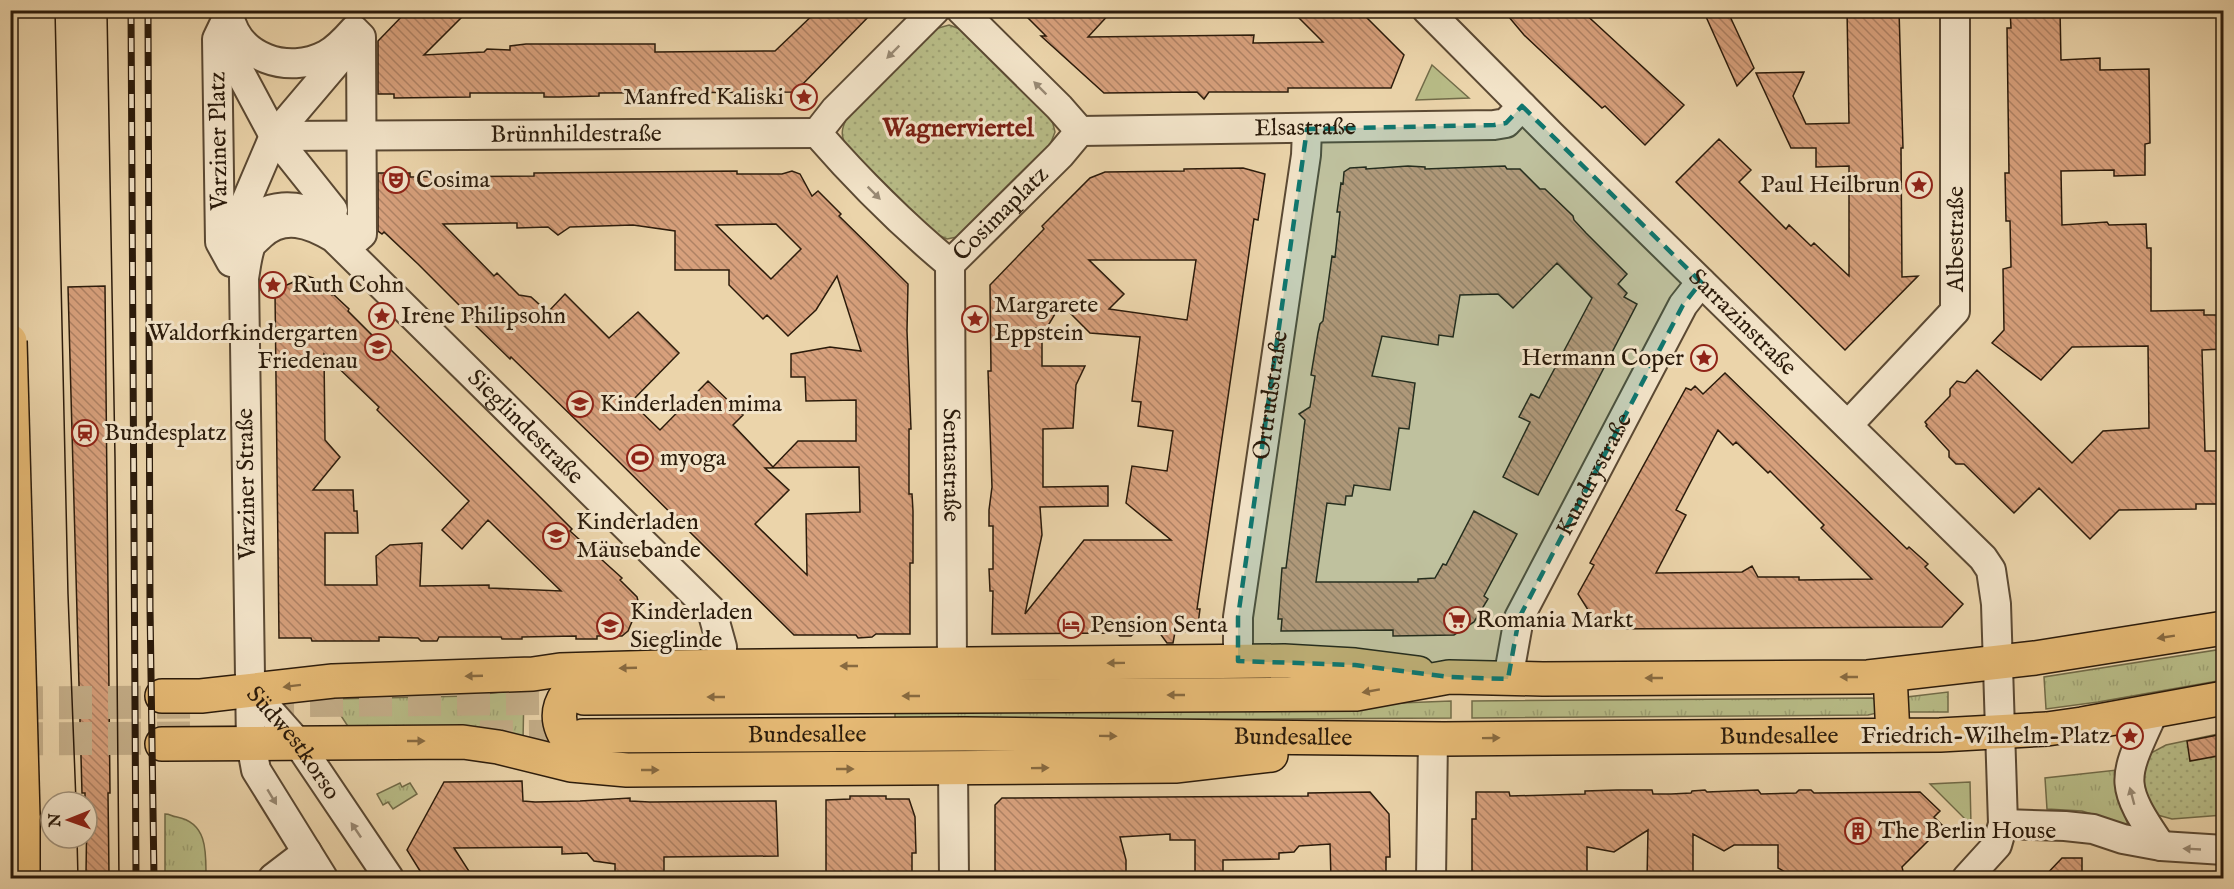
<svg xmlns="http://www.w3.org/2000/svg" width="2234" height="889" font-family="'IM FELL English',serif">
<style>
.grass{fill:url(#grass-tufts);stroke:#726c49;stroke-width:1.5}
.park{fill:url(#park-dots);stroke:#726c49;stroke-width:1.5}
.garden{fill:#b8bc87;stroke:#726c49;stroke-width:1.5}
.building{fill:url(#building-back-hatch);stroke:#2b1b0b;stroke-width:1.5;fill-rule:evenodd}
.lines{fill:none;stroke-linecap:round;stroke-linejoin:round}
.major-tunnel{stroke:#c5af8a;stroke-width:33;stroke-dasharray:33 16;stroke-linecap:butt}
.minor-casing{stroke:#5b4933;stroke-width:32}
.major-casing{stroke:#2b1b0b;stroke-width:36}
.highway-casing{stroke:#2b1b0b;stroke-width:36}
.minor{stroke:#f2e3c8;stroke-width:28}
.major{stroke:#e6ba75;stroke-width:33}
.highway{stroke:#e6ba75;stroke-width:33}
.tram{stroke:#2b1b0b;stroke-width:1.5}
.rail-casing{stroke:#2b1b0b;stroke-width:7}
.rail{stroke:#f2e3c8;stroke-width:4.5;stroke-dasharray:14;stroke-linecap:butt}
.highway-bridge-casing{stroke:#2b1b0b;stroke-width:36;stroke-linecap:butt}
.highway-bridge{stroke:#e6ba75;stroke-width:33}
.oneway{fill:#988973}
.oneway2{fill:#886a40}
.marked{fill:#0f766e;fill-opacity:0.2;stroke:#0f766e;stroke-width:4.5;stroke-dasharray:12 8;stroke-linejoin:round}
.labels{text-anchor:middle;dominant-baseline:central;stroke-width:6;stroke-linejoin:round;paint-order:stroke}
.poi-label{font-size:24px;fill:#2b1b0b;stroke:#f2e3c8;text-anchor:start}
.street-label{font-size:24px;fill:#2b1b0b;stroke:#f2e3c8}
.neighbourhood-label{font-size:26px;font-weight:bold;fill:#7a1f14;stroke:#f2e3c8}
</style>
<defs>
<pattern id="grass-tufts" width="24" height="20" patternUnits="userSpaceOnUse" patternTransform="scale(1.5)"><rect width="24" height="20" fill="#b8bc87"/><path d="M3 7l-1-3M5 7V3M7 7l1-3M15 17l-1-3M17 17v-4M19 17l1-3" fill="none" stroke="#9ea173"/></pattern>
<pattern id="park-dots" width="8" height="8" patternUnits="userSpaceOnUse" patternTransform="scale(1.5)"><rect width="8" height="8" fill="#b8bc87"/><path d="M2 2h.1M6 6h.1" fill="none" stroke="#9ea173" stroke-width="1.8" stroke-linecap="round"/></pattern>
<pattern id="building-back-hatch" width="6" height="6" patternUnits="userSpaceOnUse" patternTransform="scale(1.5)"><rect width="6" height="6" fill="#d7a07c"/><path d="M-1 5l2 2M0 0l6 6M5-1l2 2" fill="none" stroke="#af8264"/></pattern>
</defs>
<rect width="100%" height="100%" fill="#ebd4aa"/>
<filter id="stains"><feTurbulence type="fractalNoise" baseFrequency=".00333" numOctaves="4"/><feColorMatrix values="0 0 0 0 .2 0 0 0 0 .09 0 0 0 0 .02 0 0 0 .5 -.17"/></filter>
<radialGradient id="worn" r=".72"><stop offset=".6" stop-color="#630" stop-opacity="0"/><stop offset="1" stop-color="#630" stop-opacity=".3"/></radialGradient>
<path class="grass" d="M2223 649V680L2098 702 2046 709 2044 677Z
M524 689 523 741 351 731 330 699 470 696Z
M1948 692V712H1908L1907 697Z
M1872 698 1877 700V713L1868 715 1472 718V701Z
M1451 701V718L895 721V711L1297 707Z
M2117 770 2118 795 2128 825 2082 811 2047 809 2045 778Z
M400 783 402 787 410 783 417 794 393 809 388 802 383 805 377 794Z
M165 814C171 814 170 816 177 817 208 823 206 853 206 878H165Z"/>
<path class="park" d="M949 25 960 29 1052 120 1055 132 1050 145 957 237 947 239 936 234 846 145C841 136 841 130 846 120L935 29Z
M2223 733V815L2172 819 2154 814 2142 794 2143 767 2151 753 2166 745Z"/>
<path class="garden" d="M1432 65 1469 98 1416 100Z
M1970 782 1971 825 1930 784Z"/>
<path class="building" d="M408 10H469L424 55 484 52 487 49 510 50V46L526 44H655V52L775 51 818 10H875L795 92 599 93V96L559 97H544V93H470V97L394 98V94H378V41Z
M1020 10H1113L1088 37 1254 35 1253 43 1323 42 1291 10H1359L1404 55 1391 88H1288V92H1209L1204 99 1197 92 1104 93 1041 36H1046Z
M1503 10H1581L1684 105 1645 145 1605 106 1602 108 1524 35Z
M1703 10H1727L1754 68 1737 86Z
M1847 10H1899L1903 148H1901L1902 277 1918 276 1845 350 1676 182 1719 139 1751 170 1739 182 1786 229 1789 225 1811 246 1814 243 1849 276V166L1816 167V148H1791L1756 73 1804 72 1793 96 1806 124 1849 123Z
M2010 10H2060L2061 60 2100 58V70L2149 69 2150 143 2145 144V175L2114 176V170L2061 171 2062 225 2107 222 2109 225 2146 224 2147 248H2151V311L2204 310V315H2223V349L2202 350 2205 451H2223V504H2196V509L2119 510 2090 539 2039 488 2014 513 1964 464H1956L1949 457V451L1926 426 1927 425 1925 422 1950 396V389L1957 381 1965 383 1977 370 2072 463 2103 431 2149 428 2148 346 2072 347 2041 380 1992 343 2004 330 2003 269 2011 267 2010 221H2006L2005 173H2009L2007 28H2011Z
M1408 166 1425 167V169L1505 166 1507 169H1520L1540 189H1545L1573 216 1574 220 1586 233 1627 274 1618 284 1627 293 1624 297 1637 304 1538 495 1503 477 1530 422 1519 417 1531 394 1539 398 1592 298 1557 263 1513 308 1498 294 1460 295 1453 337 1439 335 1438 345 1382 336 1372 376 1415 383 1409 429 1399 428 1390 490 1354 485 1352 496H1346L1345 505 1327 503 1316 582H1418V579L1435 578 1443 564 1446 565 1474 511 1517 534 1484 596 1488 599 1474 622 1454 635 1393 636V630L1281 631 1282 619H1278L1282 568H1286L1305 420 1299 414 1310 407 1315 376 1311 375 1318 333 1320 324 1323 321 1332 256 1335 257 1340 212H1337L1341 183 1343 184 1344 172 1350 168 1366 167V169Z
M1243 168 1265 174 1258 220 1254 219 1197 609H1200L1198 624 1187 632H1175L1173 643H1167L1159 632 1134 633 1131 636H1120L1117 633 992 634 993 591H990L989 569H993V526H989V510L992 487 988 371H991L990 285 1044 229 1042 226 1090 178 1105 172 1184 171V169ZM1089 260H1196L1187 320 1109 309 1124 294ZM1061 304 1090 333 1140 337 1132 401 1141 402 1138 426 1173 431 1167 471 1132 466 1126 503 1171 540H1084L1025 614 1042 535 1040 507 1108 506V486L1043 487V429L1073 428 1076 385 1085 366H1042V335L1034 328 1046 329Z
M737 171V174H782L792 171 800 174 812 196 818 191 841 214 839 216 908 284 907 331 911 429H909V494H912L913 511V563H910V634H876L872 637 858 638 856 635H794L610 453 511 357 510 359 473 323 474 320 418 264 384 232 382 234 378 231V173H410V177L534 176V173ZM517 223V228L548 227 558 235 570 227 633 225 675 231V270H729V285L763 319 767 315 788 336 816 310 837 276 861 351 830 347 791 354V377H805L806 401 856 400V441H798L773 467 733 425 743 415 708 381 660 430 631 402 679 353 638 312 609 338 565 294 548 312 531 297 519 295 497 273 494 276 443 224ZM776 224 801 249 771 279 716 225ZM859 467 860 512 806 514 807 575 755 524 789 490 765 468Z
M307 276 313 278 332 295 333 294 349 309 348 311 387 350 389 348 536 493 572 529 570 531 622 578 620 580 637 597 639 605 628 631 622 636H597V639H576V636L522 637V639H502L501 637H439L437 641H421L418 638 379 637V641H312L311 638H279L275 293 280 288ZM324 354 379 407 377 410 469 501 442 530 462 549 488 520 561 591 489 588V585L420 586 422 543 390 545 376 556 377 585H325V533H358L357 511H354L353 490H313L340 457 325 440Z
M105 286 110 793H108L109 874H86L87 802H85V793H82L68 287Z
M1725 373 1907 549 1909 547 1928 564 1925 567 1963 604 1942 627 1600 629 1578 594 1594 565 1590 563 1686 388 1691 390 1695 386 1703 394ZM1718 430 1733 445 1736 442 1768 473 1770 471 1824 525 1821 528 1872 579 1799 580V577H1758L1752 566 1742 572 1656 573 1686 515 1676 510Z
M2223 734V755L2190 761 2187 741Z
M522 781 523 801 535 802 580 801 630 798V801L650 802 776 801 778 856 664 857V879H615V864L594 861 587 853 562 854V847L454 848 474 879H425L407 850 444 782Z
M1617 790H1652L1653 794H1671L1691 793 1692 791 1705 790 1707 792 1758 790 1761 794 1796 793 1799 790H1811L1814 793 1920 792 1940 811 1934 817 1943 826 1902 867 1903 871 1896 879H1797L1778 868V845H1734L1724 851 1693 834V879H1647L1648 830 1614 852 1587 847V879H1472V819H1476V792H1509L1510 796 1585 794V791Z
M1370 792 1389 814 1390 857H1386V879H1331L1330 844 1299 846 1294 852 1279 853V859L1223 860V879H1195V840H1170V834L1120 837 1126 860V879H995V805L1002 798 1308 796V793Z
M850 796H886V799H909L915 817 916 853H912V879H826V800L850 799Z
M2062 858H2082V879H2042Z"/>
<g class="lines">
<path class="major-tunnel" d="M261 701 584 698
M10 703 192 702
M480 737 583 736
M10 739 192 738"/>
<defs>
<g id="minor">
<path id="s1" d="M935 10 835 110 817 133C857 179 902 224 950 264L1060 155 1080 131"/>
<path d="M961 10 1059 107 1080 131"/>
<path id="s2" d="M1427 10 1551 135 1983 558 1991 570 1996 604 2003 824 1997 845 1967 878"/>
<path d="M229 14C237 58 288 75 326 55 337 49 346 39 354 30L361 37 362 234 355 240C313 197 245 189 231 262L220 242 217 39Z"/>
<path d="M222 39 274 136 333 210"/>
<path id="s3" d="M1080 131 1494 125 1506 123 1522 106"/>
<path id="s4" d="M274 136 817 133"/>
<path d="M236 225 274 136 341 57"/>
<path id="s5" d="M950 264 952 664"/>
<path d="M1848 425 1955 311V10"/>
<path id="s6" d="M1238 661V617L1306 155 1307 129"/>
<path id="s7" d="M1508 679 1519 618 1683 305 1701 282"/>
<path id="s8" d="M251 690 298 743 389 878"/>
<path d="M2154 711C2123 779 2117 782 2161 846"/>
<path d="M953 769 954 878"/>
<path d="M2003 824 2065 826 2093 829 2123 839 2161 846 2224 850"/>
<path d="M273 878 307 852"/>
<path id="s9" d="M323 878 256 770 251 743 244 278C246 267 247 255 251 245 253 242 258 238 261 235 283 214 310 223 334 238L712 611 722 647V666"/>
<path d="M1431 878 1433 739"/>
</g>
<g id="major">
<path d="M1890 675 1893 735"/>
<path d="M162 696H201L333 681 533 674 560 670 663 667 1284 661 1355 665 1418 673"/>
<path d="M584 698 1356 694 1449 677 1543 679 1868 677 2035 658 2224 628"/>
<path id="s10" d="M583 736 965 734 1444 739 1940 735 2047 729 2082 724 2224 698"/>
<path d="M162 744 463 742 498 747 571 765 627 770 1175 766 1271 755"/>
<path d="M586 762C568 742 548 721 567 694 572 686 582 680 588 674"/>
</g>
<path id="highway" d="M23 816V878"/>
</defs>
<use href="#minor" class="minor-casing"/>
<use href="#major" class="major-casing"/>
<use href="#highway" class="highway-casing"/>
<use href="#minor" class="minor"/>
<use href="#major" class="major"/>
<use href="#highway" class="highway"/>
<path class="tram" d="M55 10 68 594 76 802
M107 10 115 457 119 878
M77 838 78 878"/>
<defs>
<path id="rail" d="M131 10 136 878
M148 10 150 607 154 878"/>
</defs>
<use href="#rail" class="rail-casing"/>
<use href="#rail" class="rail"/>
<defs>
<path id="highway-bridge" d="M10 341 23 816"/>
</defs>
<use href="#highway-bridge" class="highway-bridge-casing"/>
<use href="#highway-bridge" class="highway-bridge"/>
</g>
<defs><path id="oneway-solid" d="M-6-.8H1V-3.2L6.5 0L1 3.2V.8H-6Z" transform="scale(1.5)"/></defs>
<g class="oneway">
<use href="#oneway-solid" transform="translate(893 52) rotate(135)"/>
<use href="#oneway-solid" transform="translate(1040 88) rotate(-135)"/>
<use href="#oneway-solid" transform="translate(874 193) rotate(45)"/>
<use href="#oneway-solid" transform="translate(2132 796) rotate(-105)"/>
<use href="#oneway-solid" transform="translate(272 797) rotate(59)"/>
<use href="#oneway-solid" transform="translate(356 830) rotate(-124)"/>
<use href="#oneway-solid" transform="translate(2192 849) rotate(-177)"/>
</g>
<g class="oneway2">
<use href="#oneway-solid" transform="translate(2166 637) rotate(171)"/>
<use href="#oneway-solid" transform="translate(1116 663) rotate(179)"/>
<use href="#oneway-solid" transform="translate(849 666) rotate(180)"/>
<use href="#oneway-solid" transform="translate(628 668) rotate(178)"/>
<use href="#oneway-solid" transform="translate(474 676) rotate(178)"/>
<use href="#oneway-solid" transform="translate(1849 677) rotate(180)"/>
<use href="#oneway-solid" transform="translate(1654 678) rotate(180)"/>
<use href="#oneway-solid" transform="translate(292 686) rotate(173)"/>
<use href="#oneway-solid" transform="translate(1371 691) rotate(170)"/>
<use href="#oneway-solid" transform="translate(1176 695) rotate(180)"/>
<use href="#oneway-solid" transform="translate(911 696) rotate(180)"/>
<use href="#oneway-solid" transform="translate(716 697) rotate(180)"/>
<use href="#oneway-solid" transform="translate(1108 736) rotate(1)"/>
<use href="#oneway-solid" transform="translate(1491 738) rotate(-1)"/>
<use href="#oneway-solid" transform="translate(416 741)"/>
<use href="#oneway-solid" transform="translate(1040 768) rotate(-1)"/>
<use href="#oneway-solid" transform="translate(845 769)"/>
<use href="#oneway-solid" transform="translate(650 770)"/>
</g>
<path class="marked" d="M1522 106 1701 282 1683 305 1519 618 1508 679 1449 677 1355 665 1238 661V617L1307 129 1494 125 1506 123Z"/>
<defs>
<symbol id="sight-ring" viewBox="-11 -11 22 22"><circle r="9.5" fill="#f2e3c8" stroke="#8f2418" stroke-width="1.5"/><path d="M0-6L1.8-2.2L6-1.7L2.9 1.2L3.7 5.4L0 3.3L-3.7 5.4L-2.9 1.2L-6-1.7L-1.8-2.2Z" fill="#8f2418"/></symbol>
<symbol id="theatre-ring" viewBox="-11 -11 22 22"><circle r="9.5" fill="#f2e3c8" stroke="#8f2418" stroke-width="1.5"/><path d="M-5-5.5Q0-4 5-5.5V0Q5 5 0 6Q-5 5-5 0ZM-3.3-2.5H-1v1.5H-3.3ZM1-2.5H3.3v1.5H1ZM-2.8 1Q0 5.5 2.8 1Z" fill="#8f2418"/></symbol>
<symbol id="school-ring" viewBox="-11 -11 22 22"><circle r="9.5" fill="#f2e3c8" stroke="#8f2418" stroke-width="1.5"/><path d="M0-5L7-2L0 1L-7-2ZM-4 1L0 2.5L4 1V4Q0 6-4 4Z" fill="#8f2418"/></symbol>
<symbol id="station-ring" viewBox="-11 -11 22 22"><circle r="9.5" fill="#f2e3c8" stroke="#8f2418" stroke-width="1.5"/><path d="M-3-6H3Q5-6 5-4V2Q5 4 3 4L4.5 6H3L1.5 4h-3L-3 6H-4.5L-3 4Q-5 4-5 2V-4Q-5-6-3-6ZM-3.5-4v3h7v-3ZM-3.5 1v1.5H-2V1ZM2 1v1.5H3.5V1Z" fill="#8f2418"/></symbol>
<symbol id="stadium-ring" viewBox="-11 -11 22 22"><circle r="9.5" fill="#f2e3c8" stroke="#8f2418" stroke-width="1.5"/><path d="M0-5a6.5 5 0 1 0 0 10a6.5 5 0 1 0 0-10ZM-3.5-1.8h7v3.6h-7Z" fill="#8f2418"/></symbol>
<symbol id="supermarket-ring" viewBox="-11 -11 22 22"><circle r="9.5" fill="#f2e3c8" stroke="#8f2418" stroke-width="1.5"/><path d="M-6-5.5h2.5l.6 2H6L4.5 2H-2.5L-4.4-4H-6ZM-1.5 3.2a1.3 1.3 0 1 0 .1 0ZM3 3.2a1.3 1.3 0 1 0 .1 0Z" fill="#8f2418"/></symbol>
<symbol id="hotel-ring" viewBox="-11 -11 22 22"><circle r="9.5" fill="#f2e3c8" stroke="#8f2418" stroke-width="1.5"/><path d="M-6-4.5h1.5V1H6V5H4.5V3h-9V5H-6ZM-4 0a1.8 1.8 0 1 1 3.6 0ZM.5 0V-2.5h3Q6-2.5 6 0Z" fill="#8f2418"/></symbol>
<symbol id="building-ring" viewBox="-11 -11 22 22"><circle r="9.5" fill="#f2e3c8" stroke="#8f2418" stroke-width="1.5"/><path d="M-4-6H4V6H1V3H-1V6H-4ZM-2.5-4.3h1.7v1.8h-1.7ZM.8-4.3h1.7v1.8H.8ZM-2.5-1h1.7V.8h-1.7ZM.8-1h1.7V.8H.8Z" fill="#8f2418"/></symbol>
</defs>
<g fill-rule="evenodd">
<use href="#sight-ring" x="789" y="82" width="30" height="30"/>
<use href="#theatre-ring" x="381" y="165" width="30" height="30"/>
<use href="#sight-ring" x="1904" y="170" width="30" height="30"/>
<use href="#sight-ring" x="258" y="270" width="30" height="30"/>
<use href="#sight-ring" x="367" y="301" width="30" height="30"/>
<use href="#sight-ring" x="960" y="304" width="30" height="30"/>
<use href="#school-ring" x="363" y="332" width="30" height="30"/>
<use href="#sight-ring" x="1689" y="343" width="30" height="30"/>
<use href="#school-ring" x="565" y="389" width="30" height="30"/>
<use href="#station-ring" x="70" y="418" width="30" height="30"/>
<use href="#stadium-ring" x="625" y="443" width="30" height="30"/>
<use href="#school-ring" x="541" y="521" width="30" height="30"/>
<use href="#supermarket-ring" x="1442" y="605" width="30" height="30"/>
<use href="#hotel-ring" x="1056" y="610" width="30" height="30"/>
<use href="#school-ring" x="595" y="611" width="30" height="30"/>
<use href="#sight-ring" x="2115" y="721" width="30" height="30"/>
<use href="#building-ring" x="1843" y="816" width="30" height="30"/>
</g>
<g class="labels">
<g class="poi-label">
<text x="784" y="97" text-anchor="end">Manfred Kaliski</text>
<text x="416" y="180">Cosima</text>
<text x="1900" y="185" text-anchor="end">Paul Heilbrun</text>
<text x="292" y="285">Ruth Cohn</text>
<text x="994" y="305">Margarete<tspan x="994" dy="28">Eppstein</tspan></text>
<text x="401" y="316">Irene Philipsohn</text>
<text x="358" y="333" text-anchor="end">Waldorfkindergarten<tspan x="358" dy="28">Friedenau</tspan></text>
<text x="1684" y="358" text-anchor="end">Hermann Coper</text>
<text x="600" y="404">Kinderladen mima</text>
<text x="104" y="433">Bundesplatz</text>
<text x="660" y="458">myoga</text>
<text x="576" y="522">Kinderladen<tspan x="576" dy="28">Mäusebande</tspan></text>
<text x="630" y="612">Kinderladen<tspan x="630" dy="28">Sieglinde</tspan></text>
<text x="1476" y="620">Romania Markt</text>
<text x="1090" y="625">Pension Senta</text>
<text x="2110" y="736" text-anchor="end">Friedrich-Wilhelm-Platz</text>
<text x="1878" y="831">The Berlin House</text>
</g>
<g class="street-label">
<text stroke="none"><textPath href="#s3" startOffset="225">Elsastraße</textPath></text>
<text stroke="none"><textPath href="#s4" startOffset="302">Brünnhildestraße</textPath></text>
<text transform="translate(219 141) rotate(-91)">Varziner Platz</text>
<text stroke="none"><textPath href="#s1" startOffset="429">Cosimaplatz</textPath></text>
<text transform="translate(1956 239) rotate(-90)">Albestraße</text>
<text stroke="none"><textPath href="#s2" startOffset="444">Sarrazinstraße</textPath></text>
<text stroke="none"><textPath href="#s6" startOffset="268">Ortrudstraße</textPath></text>
<text stroke="none"><textPath href="#s9" startOffset="1016">Sieglindestraße</textPath></text>
<text stroke="none"><textPath href="#s5" startOffset="201">Sentastraße</textPath></text>
<text stroke="none"><textPath href="#s7" startOffset="224">Kundrystraße</textPath></text>
<text transform="translate(247 484) rotate(-91)">Varziner Straße</text>
<text stroke="none"><textPath href="#s10" startOffset="224">Bundesallee</textPath></text>
<text stroke="none"><textPath href="#s10" startOffset="1196">Bundesallee</textPath></text>
<text stroke="none"><textPath href="#s10" startOffset="710">Bundesallee</textPath></text>
<text stroke="none"><textPath href="#s8" startOffset="68">Südwestkorso</textPath></text>
</g>
<g class="neighbourhood-label">
<text x="958" y="128">Wagnerviertel</text>
</g>
</g>
<rect width="2234" height="889" fill="none" stroke="#ebd4aa" stroke-width="36"/>
<rect x="12" y="12" width="2210" height="865" fill="none" stroke="#2b1b0b" stroke-width="3"/>
<rect x="18" y="18" width="2198" height="853" fill="none" stroke="#2b1b0b" stroke-width="1.5"/>
<g transform="translate(69 820) rotate(269)"><circle r="28" fill="#f2e3c8" stroke="#a2937c" stroke-width="1.5"/>
<path d="M0-4.5L10 22L0 15L-10 22Z" fill="#8f2418"/>
<text y="-9" font-size="16" font-weight="bold" text-anchor="middle" fill="#2b1b0b">N</text>
</g>
<rect width="100%" height="100%" filter="url(#stains)"/>
<rect width="100%" height="100%" fill="url(#worn)"/>
</svg>
